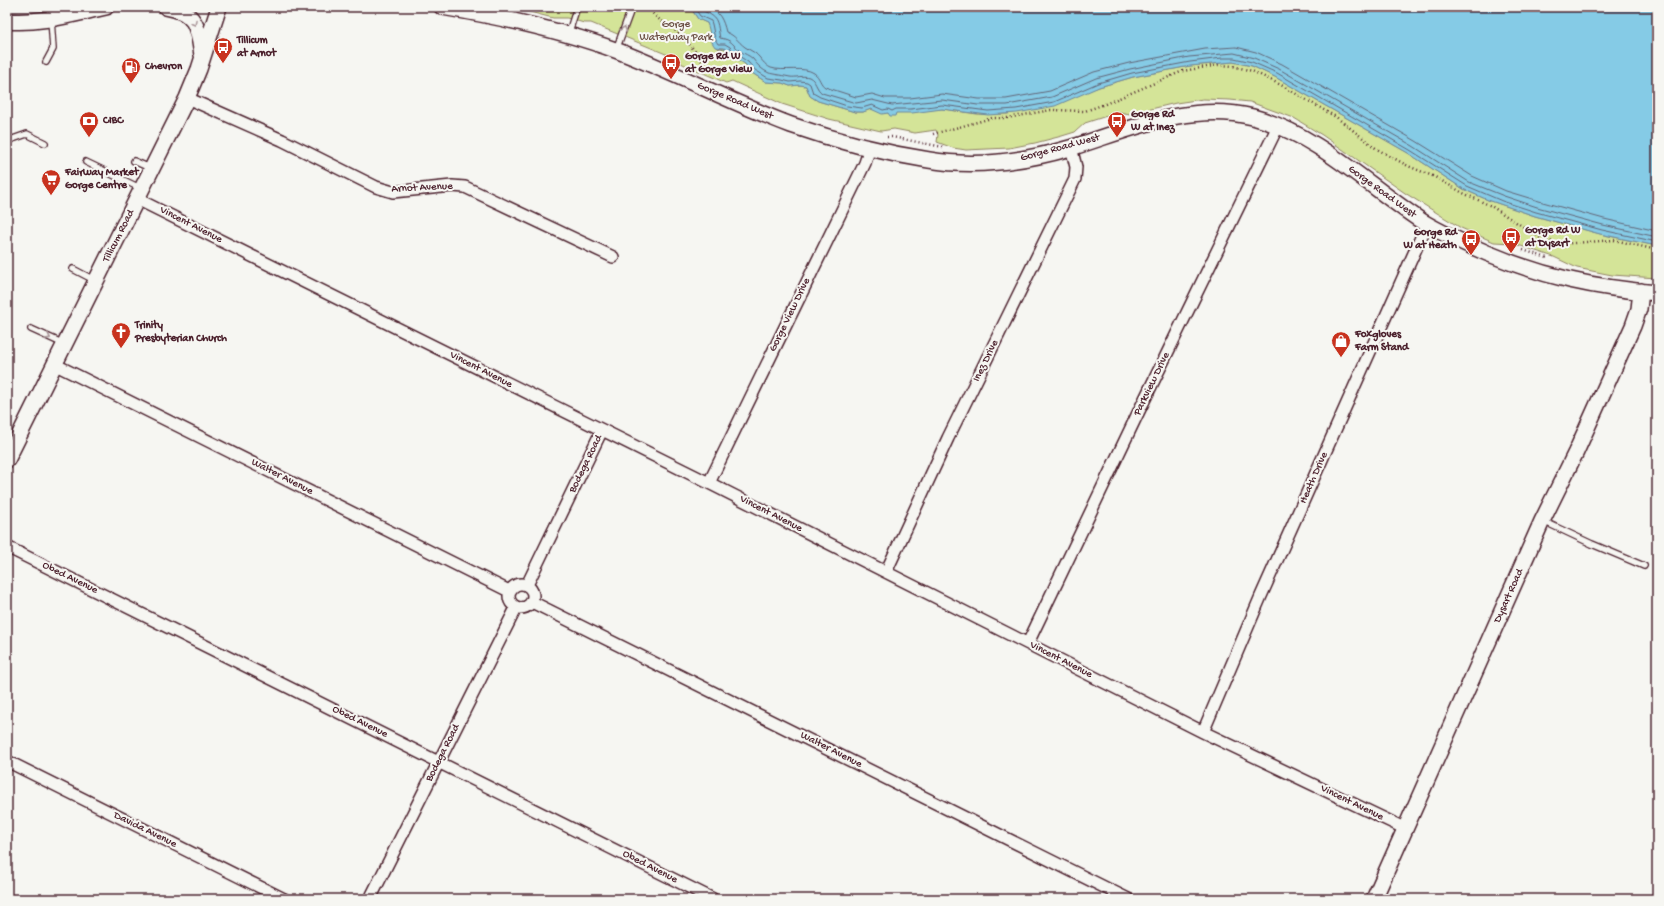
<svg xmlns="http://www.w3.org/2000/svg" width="1664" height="906" font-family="'Gochi Hand',sans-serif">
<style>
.green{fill:#d4e498;stroke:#8f8262}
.water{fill:#85cbe6;stroke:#6d869b}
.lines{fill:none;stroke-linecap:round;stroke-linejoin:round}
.shore{stroke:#626476;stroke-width:1}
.lane-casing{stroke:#4a1f2b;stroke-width:8}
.street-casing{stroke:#4a1f2b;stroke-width:14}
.secondary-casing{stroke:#4a1f2b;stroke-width:18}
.path{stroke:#4a1f2b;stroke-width:2.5;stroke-dasharray:1 3;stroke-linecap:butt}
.lane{stroke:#f6f6f2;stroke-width:5.5}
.street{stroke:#f6f6f2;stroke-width:11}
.secondary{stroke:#f6f6f2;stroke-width:15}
.oneway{stroke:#a99598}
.labels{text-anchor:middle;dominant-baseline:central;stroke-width:4;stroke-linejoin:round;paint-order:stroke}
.park-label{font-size:11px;fill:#6c5046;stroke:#f6f6f2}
.poi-label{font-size:11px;font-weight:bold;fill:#4a1f2b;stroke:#f6f6f2;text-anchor:start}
.street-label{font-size:11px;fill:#4a1f2b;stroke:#f6f6f2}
</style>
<rect width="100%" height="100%" fill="#f6f6f2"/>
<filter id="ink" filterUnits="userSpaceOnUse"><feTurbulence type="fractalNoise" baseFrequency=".025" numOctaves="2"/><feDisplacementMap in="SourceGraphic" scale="8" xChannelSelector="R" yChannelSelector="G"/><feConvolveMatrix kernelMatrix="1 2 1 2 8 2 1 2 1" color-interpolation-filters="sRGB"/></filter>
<g filter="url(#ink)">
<path class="green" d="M510 7H690L698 19 707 23 710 29V40L719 49 724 48 728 50 734 57 745 64 752 73 766 82 782 83 790 86 800 85 806 86 810 96 818 101 855 112H863L871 109 888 113 942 109 977 114H1007L1036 109 1099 87 1133 77 1190 66 1233 62 1252 66 1275 77 1408 153 1465 190 1488 200 1535 216 1604 235 1657 246V278L1612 275 1577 268 1554 257 1512 243 1494 242 1461 228 1405 193 1322 135 1294 118 1250 102 1230 100 1203 99 1176 103 1130 114 1119 112 1085 123 1075 132 1062 136 1035 143 1009 148 966 150 953 148 937 142 938 135 936 130 915 133 894 129 881 131 829 119 782 104 732 81 726 83 676 61 673 57 591 23H584L567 18H553Z"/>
<path class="water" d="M690 7H1657V246L1600 234 1535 216 1488 200 1465 190 1408 153 1275 77 1252 66 1233 62 1190 66 1133 77 1099 87 1055 106 1017 113 988 115 942 109 912 113H896L895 116H890L888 113 882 114 871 109 863 112H855L818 101 810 96 806 86 800 85 790 86 782 83 766 82 752 73 745 64 734 57 728 50 724 48 715 47C709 39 711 33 707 23L698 19Z"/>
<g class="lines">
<path class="shore" d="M694 7 700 16 711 21C714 29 713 37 718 44H725L730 47 736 54 748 62 755 70 768 78 782 80 790 82 800 81 807 82 810 84 813 93 820 97 847 106 862 108 872 105 883 110 888 109 892 111 896 109H911L942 105 988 111 1016 109 1054 102 1098 83 1132 73 1190 62 1222 58H1234L1252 62 1277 73 1410 150 1467 186 1502 201 1536 212 1602 230 1657 242
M700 7C704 12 706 12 711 15 719 19 718 31 720 38 732 40 731 43 740 51 744 54 749 55 753 59 757 65 762 70 769 73 772 74 786 76 790 77 796 78 802 75 809 77 816 80 816 89 822 93L856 103 872 100 892 105 942 100 978 105H1007L1052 97 1096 78 1130 69 1189 57 1234 53 1254 58 1279 69 1413 146 1469 182 1504 196 1537 207 1603 225 1657 237
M708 7C720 12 723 20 726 32 736 36 737 41 745 47 748 49 752 51 755 53 761 58 764 65 771 68 783 72 804 66 814 73 820 77 820 84 825 87L856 97 872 94 885 98H910L942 94 979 99H1006L1050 91 1094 72 1129 63 1205 49 1236 47 1256 52 1282 64 1416 141 1472 176 1506 191 1539 201 1604 219 1657 231"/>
<defs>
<path id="lane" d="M568 35 577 7
M616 50 630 12V7
M46 62 53 49 51 19
M7 141 27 134 45 143
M134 161 150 168
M86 162 140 188
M73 269 96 281
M31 329 64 344
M1543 521 1592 544 1644 566"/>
<path id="street" d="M187 98 282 140 376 187 393 192 452 186 465 187 613 257
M137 199 709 483 1203 732 1406 829
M54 364 509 591
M709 483 865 163 870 147
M7 547 713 899
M886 572 948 438 1075 179 1076 167 1071 147
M509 596a12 12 0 1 1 24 0a12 12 0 1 1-24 0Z
M527 585 602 430
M532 602 1128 899
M1028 643 1139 411 1278 126
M1203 732 1261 596 1427 224
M7 761 284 899
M370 899 516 608"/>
<path id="secondary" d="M166 7C197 12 198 28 202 55
M442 7C501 17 561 30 618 51 676 73 732 103 791 125 834 140 884 153 929 160 976 168 1025 161 1070 148 1129 130 1190 101 1253 117 1319 135 1368 186 1423 222 1443 234 1466 244 1487 253 1544 277 1596 288 1657 293
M7 21C40 24 73 14 106 7
M7 460 187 98 199 69 219 7
M1374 899 1542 521 1576 452 1633 326 1639 309 1641 291"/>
</defs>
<use href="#lane" class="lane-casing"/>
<use href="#street" class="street-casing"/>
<use href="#secondary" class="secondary-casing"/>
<path class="path" d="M648 7C654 18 664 22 673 29 686 39 696 51 704 65
M933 134 992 118H1007L1051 110 1085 111 1105 104 1183 71 1218 65 1233 66 1252 71 1281 85 1336 117 1377 149 1408 166 1435 177 1463 193 1491 206 1542 239 1561 244 1614 240 1657 250
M887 137H892L943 147
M1523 250 1547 258"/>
<use href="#lane" class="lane"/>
<use href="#street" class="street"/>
<use href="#secondary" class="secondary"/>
</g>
<defs><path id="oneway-chevron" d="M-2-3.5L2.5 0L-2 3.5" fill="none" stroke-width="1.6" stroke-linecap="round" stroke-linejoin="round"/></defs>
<g class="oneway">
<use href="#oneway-chevron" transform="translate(194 23) rotate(61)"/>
<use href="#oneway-chevron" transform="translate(624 29) rotate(-71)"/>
<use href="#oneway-chevron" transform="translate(48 337) rotate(26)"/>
</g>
</g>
<defs>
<symbol id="bus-pin" viewBox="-11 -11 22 30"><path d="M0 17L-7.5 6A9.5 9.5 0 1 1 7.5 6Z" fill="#c8321e" stroke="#f6f6f2"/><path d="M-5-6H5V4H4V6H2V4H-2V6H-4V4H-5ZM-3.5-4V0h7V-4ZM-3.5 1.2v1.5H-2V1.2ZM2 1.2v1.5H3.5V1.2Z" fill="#fff"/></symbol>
<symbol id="fuel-pin" viewBox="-11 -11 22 30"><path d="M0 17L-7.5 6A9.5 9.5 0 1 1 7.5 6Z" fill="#c8321e" stroke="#f6f6f2"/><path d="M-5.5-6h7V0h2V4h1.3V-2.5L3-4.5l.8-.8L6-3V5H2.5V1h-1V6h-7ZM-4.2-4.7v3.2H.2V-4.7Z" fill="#fff"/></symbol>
<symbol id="bank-pin" viewBox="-11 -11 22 30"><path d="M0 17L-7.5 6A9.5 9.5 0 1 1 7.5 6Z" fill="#c8321e" stroke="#f6f6f2"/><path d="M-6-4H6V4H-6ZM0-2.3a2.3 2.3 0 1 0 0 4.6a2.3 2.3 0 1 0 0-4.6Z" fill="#fff"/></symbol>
<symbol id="supermarket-pin" viewBox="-11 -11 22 30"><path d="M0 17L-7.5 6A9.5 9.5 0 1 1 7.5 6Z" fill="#c8321e" stroke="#f6f6f2"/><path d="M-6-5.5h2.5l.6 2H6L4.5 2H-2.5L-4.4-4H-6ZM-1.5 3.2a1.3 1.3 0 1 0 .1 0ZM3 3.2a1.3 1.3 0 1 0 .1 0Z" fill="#fff"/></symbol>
<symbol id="church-pin" viewBox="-11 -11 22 30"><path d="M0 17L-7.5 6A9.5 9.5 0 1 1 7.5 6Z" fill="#c8321e" stroke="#f6f6f2"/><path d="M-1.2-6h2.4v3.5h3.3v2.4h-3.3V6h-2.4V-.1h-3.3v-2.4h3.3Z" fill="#fff"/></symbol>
<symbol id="shop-pin" viewBox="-11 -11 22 30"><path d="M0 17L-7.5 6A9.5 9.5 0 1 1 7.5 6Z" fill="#c8321e" stroke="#f6f6f2"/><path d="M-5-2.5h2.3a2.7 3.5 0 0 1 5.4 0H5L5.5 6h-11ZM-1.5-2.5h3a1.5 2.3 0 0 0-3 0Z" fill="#fff"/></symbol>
</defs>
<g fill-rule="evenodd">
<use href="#bus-pin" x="212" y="36" width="22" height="30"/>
<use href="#bus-pin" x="660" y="52" width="22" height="30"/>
<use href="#fuel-pin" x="120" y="56" width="22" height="30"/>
<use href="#bank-pin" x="78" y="110" width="22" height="30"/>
<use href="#bus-pin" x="1106" y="110" width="22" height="30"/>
<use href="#supermarket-pin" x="40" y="168" width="22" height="30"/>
<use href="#bus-pin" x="1500" y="226" width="22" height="30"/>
<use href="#bus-pin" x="1460" y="228" width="22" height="30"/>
<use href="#church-pin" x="110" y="321" width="22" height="30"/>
<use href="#shop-pin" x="1330" y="330" width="22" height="30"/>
</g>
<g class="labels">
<g class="park-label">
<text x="676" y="25">Gorge<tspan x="676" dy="13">Waterway Park</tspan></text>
</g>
<g class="poi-label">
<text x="237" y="41">Tillicum<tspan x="237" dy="13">at Arnot</tspan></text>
<text x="685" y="57">Gorge Rd W<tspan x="685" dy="13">at Gorge View</tspan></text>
<text x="145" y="67">Chevron</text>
<text x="1131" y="115">Gorge Rd<tspan x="1131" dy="13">W at Inez</tspan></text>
<text x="103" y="121">CIBC</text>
<text x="65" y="173">Fairway Market<tspan x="65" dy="13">Gorge Centre</tspan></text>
<text x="1525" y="231">Gorge Rd W<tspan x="1525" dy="13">at Dysart</tspan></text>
<text x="1457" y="233" text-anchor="end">Gorge Rd<tspan x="1457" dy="13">W at Heath</tspan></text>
<text x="135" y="326">Trinity<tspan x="135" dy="13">Presbyterian Church</tspan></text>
<text x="1355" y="335">Foxgloves<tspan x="1355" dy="13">Farm Stand</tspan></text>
</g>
<g class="street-label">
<text transform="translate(735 101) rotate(23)">Gorge Road West</text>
<text transform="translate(1060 148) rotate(-15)">Gorge Road West</text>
<text transform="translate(422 188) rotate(-3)">Arnot Avenue</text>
<text transform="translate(1382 192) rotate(36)">Gorge Road West</text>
<text transform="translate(191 225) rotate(27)">Vincent Avenue</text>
<text transform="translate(119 236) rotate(-63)">Tillicum Road</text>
<text transform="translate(790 315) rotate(-64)">Gorge View Drive</text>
<text transform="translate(986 361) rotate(-64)">Inez Drive</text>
<text transform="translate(481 370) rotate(27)">Vincent Avenue</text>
<text transform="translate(1152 384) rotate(-64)">Parkview Drive</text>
<text transform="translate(586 464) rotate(-64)">Bodega Road</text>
<text transform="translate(282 477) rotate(27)">Walter Avenue</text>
<text transform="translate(1314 478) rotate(-66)">Heath Drive</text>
<text transform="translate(771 514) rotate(27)">Vincent Avenue</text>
<text transform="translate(70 578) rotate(26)">Obed Avenue</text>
<text transform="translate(1509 596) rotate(-66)">Dysart Road</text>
<text transform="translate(1061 660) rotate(27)">Vincent Avenue</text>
<text transform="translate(360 722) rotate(26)">Obed Avenue</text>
<text transform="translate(831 750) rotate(27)">Walter Avenue</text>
<text transform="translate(443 753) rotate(-63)">Bodega Road</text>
<text transform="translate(1352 803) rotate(26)">Vincent Avenue</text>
<text transform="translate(145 830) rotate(26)">Davida Avenue</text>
<text transform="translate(650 867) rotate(27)">Obed Avenue</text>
</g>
</g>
<rect width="1664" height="906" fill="none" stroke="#f6f6f2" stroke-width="24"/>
<rect x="12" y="12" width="1640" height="882" fill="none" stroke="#4a1f2b" stroke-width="1.5" filter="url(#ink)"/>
</svg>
